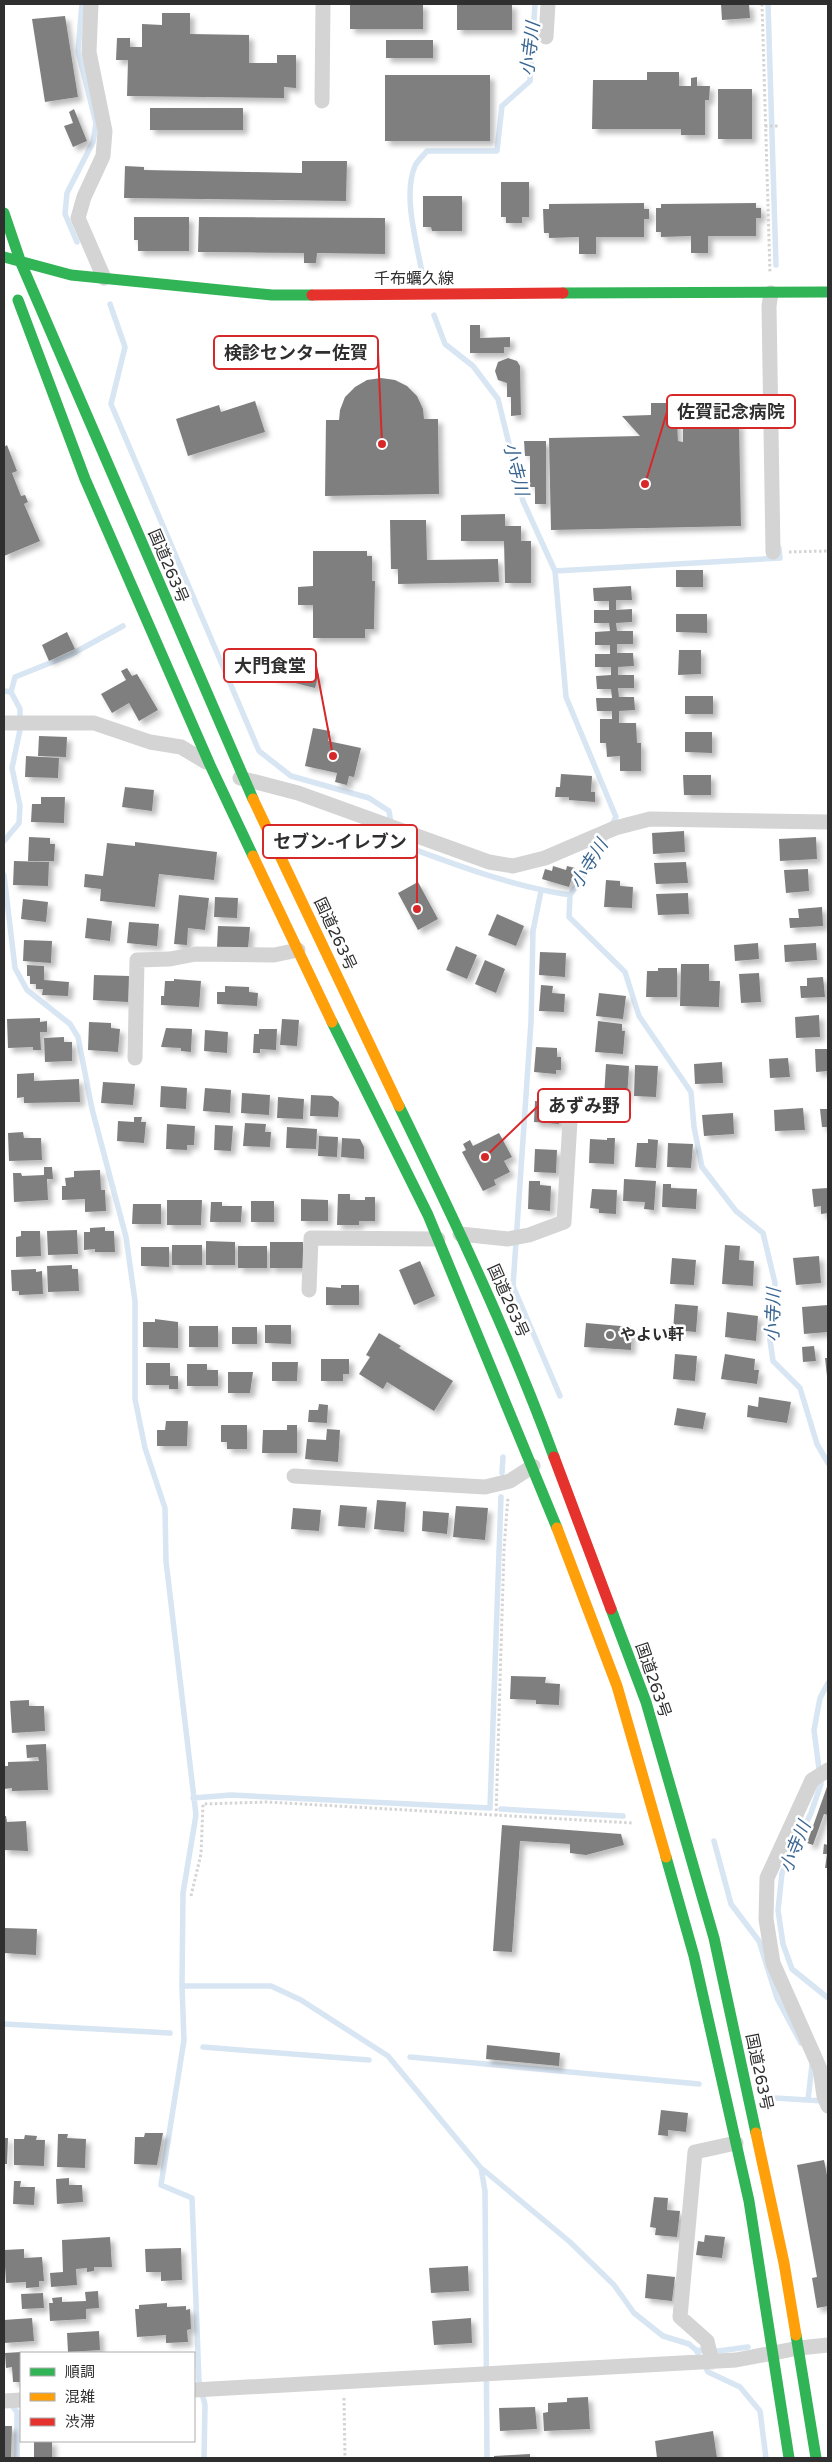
<svg xmlns="http://www.w3.org/2000/svg" width="832" height="2462" font-family="'Varela Round','Noto Sans JP',sans-serif">
<style>
.lines{fill:none;stroke-linecap:round;stroke-linejoin:round}
.stream{stroke:#d8e5f2;stroke-width:5.5}
.building{fill:#7f7f7f;filter:url(#shadow)}
.path{stroke:#d4d4d4;stroke-width:3;stroke-dasharray:2.5 2.5;stroke-linecap:butt}
.street{stroke:#d4d4d4;stroke-width:15}
.fast{stroke:#30b455;stroke-width:11}
.slow{stroke:#ff9f0a;stroke-width:11}
.jam{stroke:#e5322d;stroke-width:11}
.poi-dot{fill:#787878;stroke:#fff;stroke-width:2}
.labels{text-anchor:middle;dominant-baseline:central;stroke-width:5;stroke-linejoin:round;paint-order:stroke}
.street-label{font-size:16px;fill:#2f2f2f;stroke:#fff}
.poi-label{font-size:16px;font-weight:bold;fill:#2f2f2f;stroke:#fff;text-anchor:start}
.water-label{font-size:18px;font-style:italic;fill:#3a6693;stroke:#fff}
.leader{fill:none;stroke:#d62828;stroke-width:2}
.callout-dot{fill:#d62828;stroke:#fff;stroke-width:2}
.callout{fill:#fff;stroke:#d62828;stroke-width:2}
.callout-label{font-size:18px;text-anchor:middle;font-weight:bold;fill:#2f2f2f}
</style>
<defs>
<filter id="shadow"><feDropShadow dx="4.5" dy="4.5" stdDeviation="2.5" flood-color="#0004"/></filter>
</defs>
<rect width="100%" height="100%" fill="#fff"/>
<g class="lines">
<path class="stream" d="M768 4 776 265
M77 242 65 214 67 193 93 142 96 123 78 51 82 4
M423 278C418 247 402 196 415 166 417 161 423 156 427 151H497L502 106 530 81 535 4
M110 304 125 347 111 404 259 751 291 776 369 798 389 811 394 842C451 863 509 886 570 895
M434 315 445 344 473 366 498 399 523 501 555 571 566 697 616 817 611 826
M555 571 780 558 779 548
M4 691 11 692 20 709V730L12 768 20 806 19 823 4 841
M11 692 15 677 70 655 123 626
M607 835 592 863 570 895 569 917 625 972 639 1016 691 1092 694 1127 702 1167 736 1211 763 1233 775 1283 769 1333 773 1361 800 1388 817 1444 828 1463
M4 875 15 968 27 990 70 1024 78 1037 92 1109 126 1237 135 1301V1399L145 1448 165 1508 166 1561 196 1815 183 1893 182 1986H271L301 2000 388 2056 480 2167 570 2242 614 2285 634 2313 663 2336 689 2344 696 2350 708 2372 740 2387 760 2411 766 2458
M541 891 533 931 531 1022 513 1286 560 1396
M502 1473 503 1457
M828 1683 820 1698 814 1730 821 1784 811 1813 782 1873 778 1910 783 1944 792 1969 828 1998
M193 1798 231 1795 490 1808 501 1497
M501 1809 623 1816
M714 1841 731 1904 759 1941 777 1998 801 2043
M182 1986 184 2040 161 2185 192 2198 199 2381 205 2405 204 2458
M4 2024 170 2033
M203 2047 369 2060
M410 2057 699 2084
M775 2098 824 2101
M808 2100 812 2065
M481 2168 485 2191 487 2458
M696 2350 719 2351 748 2347
M10 2403 17 2412V2458"/>
</g>
<path class="building" d="M350 4H423V29H350Z
M457 4H512V30H457Z
M721 4H749L750 18 722 20Z
M162 13H190V34L249 35V63H277V55H296V88L284 87V98L127 96 128 60H116L117 38H130V47H142V24L162 25Z
M65 16 78 97 45 102 32 19Z
M386 40H433V58H386Z
M647 72H679V86H691V78L697 77V86H710L709 100H705V135H681V129H592L593 80H647Z
M385 75H490V141H385Z
M718 89H752V139H718Z
M150 108H243V130H150Z
M74 109 87 141 73 147 64 126 73 123 69 112Z
M302 161H347L346 201 124 198 125 166 144 167V170L302 173Z
M501 182H529V217H522V223H506V217H501Z
M423 196H462V231H432L431 227H423Z
M644 203V209H649V219H644V237H596V254H579V237L549 238V233H544L543 209H549V204Z
M756 203V208H761V218H756V236H708V253H691V236L661 237V232H656V208H661V204Z
M134 217H189V251H138V240H134Z
M199 217 385 218V254L317 253 316 263H304V253L198 252Z
M470 325H480V338L510 337V347H504V353H470Z
M508 358 517 361 520 366 521 415 511 416V397H507V383L498 380 495 371 498 362Z
M381 378 395 380 407 386 417 396 423 409 424 419H438L439 494 325 496 326 420H339L340 410 345 397 355 387 367 380Z
M255 401 265 432 188 456 176 419 219 405 221 412Z
M651 403H676L678 441 683 442V424L739 423 741 526 551 530 549 438 640 436 622 416 651 415Z
M524 441H546V504H535V487H530V456H525Z
M7 445 17 471 12 473 21 496 25 495 28 502 24 504 40 541 4 556V447Z
M505 514V526H521V541H531V583H505L504 541H461V515Z
M390 520H426L427 560 498 559 499 582 398 584V569H391Z
M313 551H367V556H372V581H375L374 629H365V638H313V605H298V587L313 586Z
M676 570H703V587H676Z
M631 586 632 600H616V610L632 609V622L616 623 617 631H633V644H617V653H633L634 666 618 667V675H634V688H618L619 697H634L635 710 619 711V723H636L637 743H641V771H620V756L607 757 606 743H600V719H612V711H597L596 698H612L611 689H597L596 676 611 675V667H595V654H610V645H595V632L610 631 609 623H594V610H609V601H594L593 588Z
M676 614H707V633L676 632Z
M67 632 75 649 49 661 42 645Z
M679 650H701V674L678 675Z
M277 653 310 661 308 671 319 674 315 688 271 677Z
M127 668 132 676 137 674 158 710 139 721 129 703 112 713 101 694 126 680 121 671Z
M685 696H713V714H685Z
M313 728 330 731 328 741 361 748 354 777 349 776 347 785 335 782 337 773 305 766Z
M685 732H712V753L685 752Z
M39 736 67 737 66 757 38 756Z
M26 756 59 758 58 778 25 777Z
M561 774 592 776 591 792H595V802L569 800V797H555L556 787H560Z
M683 775H711V795H684Z
M125 787 154 790 152 811 122 807Z
M41 797H65L64 823 31 822 32 804H41Z
M684 831 685 852 653 854 652 833Z
M29 837 50 838V844H55L54 861H28Z
M816 837 817 859 780 861 779 839Z
M135 842 217 852 214 880 159 874 155 907 100 901 101 889 84 887 85 874 103 876 107 843 135 846Z
M14 861 49 862 48 886 13 885Z
M686 862 688 883 656 884 654 863Z
M553 866 566 870 567 866 575 868 569 887 542 879 545 869 552 871Z
M808 869 809 891 786 893 784 870Z
M606 880 620 881V886L633 887 632 908 604 907Z
M418 882 438 919 418 930 398 893Z
M688 893 689 914 658 915 656 894Z
M179 895 209 898 205 930 188 928 187 945 174 944Z
M215 897 238 898 237 918 214 917Z
M23 899 48 902 46 922 21 919Z
M822 907 823 926 790 928 789 918H799L798 909Z
M497 914 524 926 516 946 488 935Z
M87 918 112 921 110 941 85 938Z
M129 922 159 924 157 946 127 943Z
M218 926 250 927 248 948 217 947Z
M24 940 52 941 51 963 23 961Z
M758 943 759 959 735 961 734 945Z
M816 943 817 960 785 962 784 945Z
M456 946 477 955 467 979 446 970Z
M540 952 566 953 565 977 539 975Z
M485 960 505 969 496 993 475 984Z
M681 964H709V981H720L719 1007 680 1006Z
M27 965 44 966V980L69 982 68 996 42 995 43 989H36V984H30V976H27Z
M658 968H677V997H646L647 971H658Z
M759 973 761 1002 741 1003 739 974Z
M94 975 129 976 128 1002 93 1000Z
M823 977 825 997 801 998 800 986H807V978Z
M174 979 201 981 199 1007 161 1005V996H164L165 981H174Z
M541 985 553 986 552 993 565 994 564 1012 539 1011Z
M225 986 249 987V992L258 993 257 1006 217 1004V992H225Z
M599 993 626 996 623 1019 596 1016Z
M819 1015 820 1037 796 1038 795 1017Z
M40 1018V1022L47 1021V1032H40L41 1050H33V1047L8 1048 7 1019Z
M282 1019 299 1020 297 1046 280 1045Z
M598 1021 622 1024V1031H625L623 1054 595 1052Z
M89 1022 111 1023V1028L120 1029 118 1052 88 1050Z
M166 1028 192 1029 191 1052 181 1051V1048L161 1047Z
M259 1029H277L276 1050 260 1049V1053H253L254 1034H259Z
M205 1030 228 1032 227 1053 204 1051Z
M64 1037V1042H72V1061L45 1062 44 1038Z
M536 1047 557 1048V1057H561V1070H556V1074L534 1072Z
M815 1049H828V1071L816 1072Z
M788 1058 790 1077 770 1078 769 1059Z
M722 1062 723 1083 695 1084 694 1064Z
M606 1064 629 1066 627 1098 604 1097Z
M635 1065 658 1066 656 1097 634 1096Z
M34 1073V1081L79 1079 80 1102 24 1103V1097L17 1098V1074Z
M103 1082 135 1084 133 1105 101 1103Z
M161 1086 187 1088 186 1109 160 1107Z
M205 1088 231 1090 230 1113 203 1111Z
M242 1093 270 1095 269 1115 241 1113Z
M311 1095 332 1096 339 1102 338 1117 310 1116Z
M278 1097 304 1099 303 1119 277 1118Z
M535 1101 555 1102V1107H560L559 1124 534 1122Z
M803 1108 805 1130 775 1131 774 1110Z
M820 1109H828V1127H822Z
M733 1113 734 1134 704 1136 702 1115Z
M134 1117H142L141 1122H146L144 1143 117 1141 118 1121 134 1122Z
M245 1123 266 1124 265 1132H271L270 1147 243 1146Z
M167 1124 195 1126 194 1145H187V1150L166 1149Z
M215 1125 233 1126 231 1151 214 1150Z
M287 1127 317 1129 316 1149 286 1148Z
M23 1132 24 1138H41L42 1160 9 1161 8 1133Z
M499 1133 512 1157 504 1161 510 1172 494 1180 496 1185 483 1191 462 1152 466 1150 463 1144 470 1140 473 1146Z
M319 1136 338 1137 337 1157 318 1156Z
M342 1138 360 1139 364 1147V1159L341 1157Z
M607 1138H615L614 1164 589 1163 590 1139 607 1140Z
M648 1139 658 1140 656 1168 635 1167 637 1143H648Z
M668 1143 693 1144 691 1168 667 1167Z
M535 1149 557 1150 556 1173 534 1172Z
M44 1167H52L53 1179H47L48 1200 14 1202 13 1173H21L22 1176 44 1175Z
M100 1170 101 1190H105L106 1211 85 1212V1199L62 1200V1186H66L65 1178 74 1177V1171Z
M624 1179 656 1181 654 1210 644 1209 645 1202 623 1201Z
M529 1181H540V1185L551 1186 550 1211 528 1209Z
M663 1184H671V1188L697 1189 696 1209 662 1207Z
M828 1188V1213L821 1214V1206L814 1207 812 1189Z
M592 1189 617 1190 616 1214 599 1213V1209L590 1208Z
M338 1194H350V1200H365V1197H375V1221H359V1225H337Z
M301 1199 328 1200V1221H301Z
M167 1200H202L201 1225H167Z
M251 1201H274V1222H251Z
M211 1202H222V1206H242L241 1222H210Z
M133 1204H161V1224H132Z
M105 1227V1231H114L115 1252H95V1249L84 1250V1232H90V1228Z
M77 1230 78 1254 48 1255 47 1231Z
M21 1231H40L41 1256 16 1257V1237L21 1236Z
M206 1241 235 1242V1265H206Z
M270 1242H303V1268H270Z
M172 1245H202V1265H172Z
M725 1245 740 1246 739 1260 754 1261 753 1286 722 1284Z
M238 1246H267V1268H238Z
M141 1247H169V1267L141 1266Z
M819 1256 821 1283 796 1285 793 1258Z
M672 1258 696 1260 694 1285 670 1284Z
M420 1261 435 1296 414 1305 399 1270Z
M72 1265V1269H78L79 1291 48 1292 47 1266Z
M36 1269V1272L42 1271 43 1294 19 1295V1291H12L11 1270Z
M341 1285H359V1305H326V1287L341 1288Z
M675 1304 698 1306 696 1332 673 1330Z
M828 1305V1332L804 1334 802 1307Z
M727 1312 758 1316 756 1341 725 1337Z
M155 1319 178 1322V1348L143 1347V1322H155Z
M586 1323 632 1327 631 1350 584 1347Z
M265 1325H291V1344L265 1343Z
M189 1326H218V1347H189Z
M232 1327H257V1344H232Z
M379 1333 401 1346 399 1348 453 1381 434 1411 387 1382 383 1389 359 1374 370 1357 366 1355Z
M814 1346 816 1361 803 1362 802 1347Z
M675 1354 697 1356 695 1381 673 1379Z
M725 1354 755 1359 754 1370H759L757 1384 721 1379Z
M825 1358H828V1376H827Z
M321 1359H349V1374H343V1381H321Z
M272 1362H298L297 1381H272Z
M146 1363H170V1376H178V1389H169V1385H146Z
M187 1364H207V1370H218V1386H187Z
M228 1372H253L250 1393H228Z
M759 1397 791 1402 787 1423 747 1417 748 1405 758 1407Z
M319 1404 328 1405 327 1423 308 1422 309 1410H318Z
M677 1408 706 1413 703 1429 674 1425Z
M166 1421H188L187 1446H157V1430H165Z
M221 1425H247V1449H227V1442H221Z
M287 1425H297V1453H262L263 1430H287Z
M327 1429 340 1430 338 1462 305 1459 307 1439 326 1440Z
M377 1500 406 1502 404 1532 374 1529Z
M340 1505 367 1507 365 1528 338 1526Z
M456 1506 488 1508 485 1540 453 1537Z
M293 1508 321 1510 319 1531 291 1529Z
M423 1511 449 1513 447 1534 422 1531Z
M511 1676 546 1677 545 1683 560 1684 559 1705 536 1704V1700L510 1699Z
M29 1700V1706H44L45 1731 12 1733 10 1701Z
M46 1744 48 1790 12 1791V1788L4 1789V1766H8V1762L39 1761 38 1757 27 1758 26 1745Z
M828 1784V1815L824 1814 813 1845 807 1843Z
M4 1816H6L7 1822 26 1821 28 1851 4 1850Z
M502 1825 621 1834 624 1845 586 1855 570 1853V1844L520 1841 512 1952 493 1951Z
M824 1844 828 1845V1868H825L827 1854H823Z
M4 1928 37 1929 36 1955 4 1953Z
M487 2045 560 2053 559 2066 486 2059Z
M661 2110 688 2113 686 2132 668 2130V2136L658 2135Z
M145 2133H163L157 2165 134 2164 135 2137H144Z
M58 2134H68L67 2138 86 2139 85 2168 57 2167Z
M25 2135 37 2136 36 2140H45L44 2166 14 2165V2139H24Z
M4 2138H8L7 2164H4Z
M824 2160 828 2180V2306L817 2308 812 2278 817 2277 797 2165Z
M69 2178V2185H82L83 2202 57 2204 56 2179Z
M14 2181H21L20 2187H35L34 2205 13 2204Z
M654 2197 668 2198 667 2210 680 2211 677 2237 655 2235 656 2228 650 2227Z
M705 2235 725 2237 722 2258 696 2255 698 2241 704 2242Z
M110 2237 112 2267H94V2271L87 2272V2268L76 2269 77 2285 51 2287 50 2273 63 2272 62 2240Z
M181 2248 182 2280 161 2281V2272H146L145 2249Z
M24 2249V2258L42 2257 44 2281H39V2287L26 2288V2282L6 2283 4 2250Z
M468 2266 469 2291 431 2293 429 2268Z
M647 2274 675 2277 672 2301 645 2298Z
M98 2291 99 2308 86 2309V2319L50 2321 49 2303H53L52 2298 62 2297V2302L86 2301 85 2292Z
M43 2293 44 2308 22 2309 21 2294Z
M167 2303V2307L186 2306V2310L190 2309 191 2329 187 2330 188 2342 166 2343V2335L137 2337 135 2309H139V2305Z
M32 2318 34 2341 4 2343V2320Z
M471 2318 472 2343 434 2345 432 2321Z
M99 2331 100 2350 68 2352 67 2333Z
M21 2352V2382H13L12 2367 6 2368 5 2353Z
M588 2397 590 2429 544 2431 543 2413 548 2412V2403L567 2402V2398Z
M535 2407 537 2429 500 2431 499 2408Z
M4 2426H12L11 2457H4Z
M713 2431 717 2458H657L655 2441Z
M34 2441H52V2458H34Z
M530 2454V2458H494V2456Z"/>
<g class="lines">
<path class="path" d="M762 4 770 273
M765 126H778
M789 552 828 551
M496 1816 504 1549 508 1497
M191 1896 201 1854 203 1804 267 1802 633 1823
M344 2398 345 2458"/>
<path class="street" d="M91 4 89 52 105 131 103 156 84 197 78 218 104 278
M546 37 548 4
M322 101 323 4
M771 293 769 306 773 552
M4 723H94L150 742 181 747 206 762
M240 778 298 793 489 862 513 866 545 858 615 828 650 819 828 822
M135 1058 137 960 170 959 196 954 274 955 298 950
M460 1234 508 1239 529 1235 564 1222 571 1104
M309 1290 311 1238 438 1239
M294 1476 485 1487 510 1481 533 1466
M828 1770 812 1780 767 1878 766 1919 773 1963 820 2069 824 2096 828 2106
M712 2362 707 2341 680 2317 695 2152 736 2143
M194 2390 736 2360 799 2348 828 2345
M4 2401 21 2400"/>
<path class="fast" d="M4 213 21 263 253 799
M4 257 71 275 272 295H312
M563 293 828 292
M18 300 85 479 210 765 253 856
M332 1022 428 1215 557 1528
M399 1106C455 1221 510 1337 554 1457
M611 1609 646 1702 714 1938 756 2133
M666 1857 694 1956 749 2201 789 2458
M796 2335 816 2458"/>
<path class="slow" d="M253 799 399 1106
M253 856 332 1022
M557 1528 617 1686 666 1857
M756 2133 784 2263 796 2335"/>
<path class="jam" d="M312 295 563 293
M554 1457 611 1609"/>
</g>
<circle class="poi-dot" cx="610" cy="1335" r="5"/>
<g class="labels">
<g class="street-label">
<text x="414" y="279">千布蠣久線</text>
<text transform="translate(168 566) rotate(67)">国道263号</text>
<text transform="translate(335 934) rotate(65)">国道263号</text>
<text transform="translate(508 1301) rotate(66)">国道263号</text>
<text transform="translate(653 1680) rotate(71)">国道263号</text>
<text transform="translate(759 2072) rotate(78)">国道263号</text>
</g>
<g class="poi-label">
<text x="620" y="1335">やよい軒</text>
</g>
<g class="water-label">
<text transform="translate(530 49) rotate(-83)">小寺川</text>
<text transform="translate(516 469) rotate(76)">小寺川</text>
<text transform="translate(589 864) rotate(-58)">小寺川</text>
<text transform="translate(773 1315) rotate(-88)">小寺川</text>
<text transform="translate(795 1847) rotate(-68)">小寺川</text>
</g>
</g>
<path class="leader" d="M382 444L378 352M645 484L667 412M333 756L316 666M417 909L417 842M485 1157L538 1106"/>
<g class="callout-dot">
<circle cx="382" cy="444" r="5"/>
<circle cx="645" cy="484" r="5"/>
<circle cx="333" cy="756" r="5"/>
<circle cx="417" cy="909" r="5"/>
<circle cx="485" cy="1157" r="5"/>
</g>
<g class="callout">
<rect x="214" y="336" width="164" height="33" rx="5"/>
<rect x="667" y="395" width="128" height="33" rx="5"/>
<rect x="224" y="649" width="92" height="33" rx="5"/>
<rect x="263" y="825" width="154" height="33" rx="5"/>
<rect x="538" y="1089" width="92" height="33" rx="5"/>
</g>
<g class="callout-label">
<text x="296" y="359">検診センター佐賀</text>
<text x="731" y="418">佐賀記念病院</text>
<text x="270" y="672">大門食堂</text>
<text x="340" y="848">セブン-イレブン</text>
<text x="584" y="1112">あずみ野</text>
</g>
<rect width="832" height="2462" fill="none" stroke="#2f2f2f" stroke-width="10"/>
<rect x="20" y="2352" width="175" height="90" fill="#ffffff" stroke="#acacac"/>
<rect x="30" y="2368" width="25" height="8" fill="#30b455" stroke="#acacac"/>
<text x="65" y="2377" font-size="15" fill="#2f2f2f">順調</text>
<rect x="30" y="2393" width="25" height="8" fill="#ff9f0a" stroke="#acacac"/>
<text x="65" y="2402" font-size="15" fill="#2f2f2f">混雑</text>
<rect x="30" y="2418" width="25" height="8" fill="#e5322d" stroke="#acacac"/>
<text x="65" y="2427" font-size="15" fill="#2f2f2f">渋滞</text>
</svg>
